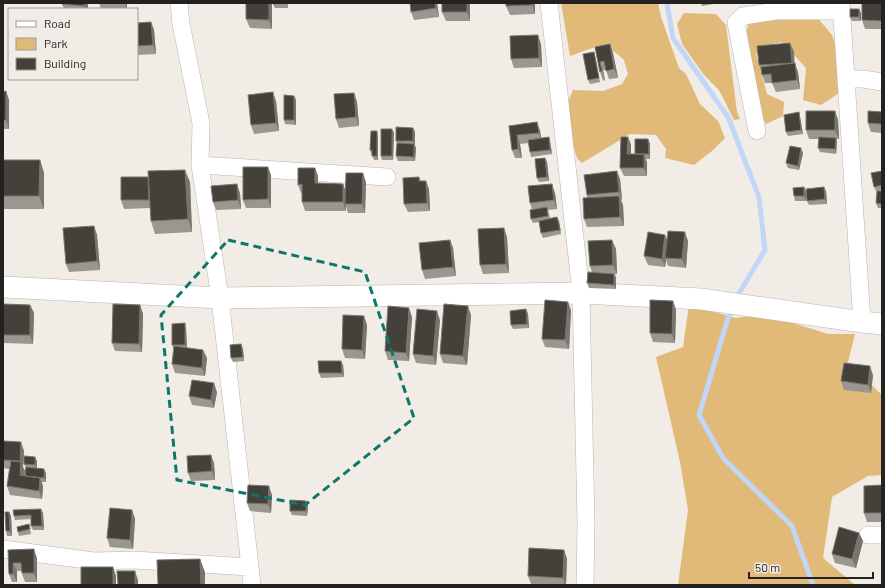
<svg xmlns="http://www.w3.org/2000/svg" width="885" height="588" font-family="Barlow,sans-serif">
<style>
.green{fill:#e1ba79}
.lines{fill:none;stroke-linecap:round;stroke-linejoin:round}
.stream{stroke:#c2d6f7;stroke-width:5}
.minor-casing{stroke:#b9b5af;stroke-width:18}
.tertiary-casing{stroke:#b9b5af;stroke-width:22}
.minor{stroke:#fff;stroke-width:17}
.tertiary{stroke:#fff;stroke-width:21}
.wall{fill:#9a9690}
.shaded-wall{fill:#78746e}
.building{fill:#44413b;stroke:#78746e}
.marked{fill:none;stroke:#0f766e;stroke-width:3;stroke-dasharray:8 5;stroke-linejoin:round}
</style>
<rect width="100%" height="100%" fill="#f1ece5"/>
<path class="green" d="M561 3H658L661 17 679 68 686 74 700 104 718 121 725 138 712 151 694 165 665 158 666 149 656 135 630 134 582 163 577 158 567 127V104L573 90 603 91 622 84 628 74 624 60 610 48 595 47 570 56Z
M684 13 716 14 726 25 737 112 740 119 734 120 719 90 704 75 682 44 677 24Z
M816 16 832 35 837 50V83L839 93 821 105 803 100 806 68 782 42 762 46 756 54 767 94 784 102 783 116 766 124 761 115 746 34 749 21Z
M689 305 736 318 765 314 828 334H855L848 362 882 395V475L868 476 832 497 823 558 854 584 856 585H678L688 510 680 462 656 357 683 347Z"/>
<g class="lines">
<path class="stream" d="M667 3 673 38 728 117 759 197 765 250 738 295
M732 311 727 321 699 415 723 458 792 526 813 585"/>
<defs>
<path id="minor" d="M179 3 181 24 201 123 200 165 220 298 252 585
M549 3 581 293 586 523 585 585
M841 3 862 322
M846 79H863L882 82
M757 131 736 23 743 16 776 11H835L843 13
M200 165 387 177
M868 535H882
M3 549 94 561 134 560 250 567"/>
<path id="tertiary" d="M3 287 220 298 581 293 701 299 862 322 882 324"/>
</defs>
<use href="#minor" class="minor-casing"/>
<use href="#tertiary" class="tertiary-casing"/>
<use href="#minor" class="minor"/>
<use href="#tertiary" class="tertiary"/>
</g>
<path class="wall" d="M88 3V9H64L62 4Z
M99 3H127V9H101Z
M272 3V29L250 28 246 19Z
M288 3V8H275L273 4Z
M437 3 439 17 414 20 411 12Z
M442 3H470V21H446L442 12Z
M506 3H535V14L510 15 506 6Z
M701 3H720L702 6Z
M882 3V29H865L862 20Z
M861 13V21H852L850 17Z
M151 22 154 30 156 54 137 55V23Z
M790 43 794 52V63L798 72 800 89 776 92 772 83H765L759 65Z
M541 44 542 67 514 68 511 59Z
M610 44 613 53 618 78 609 79 606 70H603L605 80 603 81 600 72 595 47Z
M595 56 600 82 590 84 588 80Z
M6 91 9 100V129H3V92Z
M354 93 357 102 359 126 339 128 336 119Z
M294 96 296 100V125L285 124 284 120Z
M276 101 279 131 254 134 251 125Z
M835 111 838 120 839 139H836L837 142 836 154 820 152 818 148 819 139H809L806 130Z
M882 112V133L871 132 868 123Z
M800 117 803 134 788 136 786 132Z
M537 122 540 131 541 138 550 141 552 154 531 157 530 152 529 143 520 144 522 158H515L512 150 509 126Z
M413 128 415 132V146L416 148 415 161H398L396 156 397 143 396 141Z
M392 129 394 133 393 160H382L381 156Z
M378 136V160H374L370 150Z
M628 137 631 145V154H635L648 139 650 144V159H646L647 163V176H624L620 168Z
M803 153 799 170 788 168 786 163Z
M545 158 547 162 549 181 539 182 537 178Z
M3 160H40L44 173V209H3Z
M315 168 318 176V183L343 184 345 190 366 182 365 213H348L346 206V211H305L302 202V193H301L298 185Z
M882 171V190L878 191H882V208H878L876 203 877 191H876L874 187Z
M271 175V208H246L243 200Z
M419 177 421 181 429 189 430 211 408 212 404 204Z
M149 178 190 182 192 232 155 234 151 221 150 208 124 209 121 200Z
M620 179 622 200H621L623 205 624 226 587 227 584 219 587 198V195Z
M804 187 806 192V201H795L794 196Z
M826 191 827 204 809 205 807 201Z
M240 193 241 209 216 210 213 202Z
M555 193 557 209 548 210 550 218 557 217 559 221 561 234 543 238 541 233 539 222 533 223 531 219 532 210 530 203Z
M94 226 97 235 100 270 69 272 66 264Z
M665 235 667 240 688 241 686 268 668 266 666 260 665 267 648 265 644 256Z
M507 237 509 273 483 274 480 265Z
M450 240 453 248 456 276 425 279 422 270Z
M616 249 617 274H615L616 278V289L589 288 587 283 592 272 590 266Z
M673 301 676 310 675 343 653 342 650 333Z
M3 304 30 305 34 313 33 344 3 343Z
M140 305 143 314 142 352 115 351 112 343Z
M526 309 528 314 529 328 513 329 511 325Z
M571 310 569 349 545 347 542 339Z
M471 315 467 365 443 363 440 354Z
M364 316 367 325 365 359 345 358 342 349Z
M412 317 409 361 388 360 385 351Z
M440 320 436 365 416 363 413 354Z
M186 328 187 348 207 358 205 376 175 373 172 364 174 349 172 345Z
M241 344 243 349 244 361 233 362 231 358Z
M341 361 343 365 344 377 321 378 319 373Z
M873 375 871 393 844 390 841 381Z
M217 392 214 408 192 405 189 396Z
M3 441 24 451 23 467 25 471 24 476H25L26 468 24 464 37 461V468L46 473V482H42L43 487 42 499 10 495 7 486 9 469 3 468Z
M214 463 215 480 191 481 188 473Z
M882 485V522H867L864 513Z
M272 495 271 513 250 511 247 503Z
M308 506 307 516 292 515 290 511Z
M132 510 135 519 133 549 110 547 107 538Z
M9 512 11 516 12 536H7L6 531Z
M43 513 44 530H33L31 526V519L15 520 14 516Z
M30 529 31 534 19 536 18 532Z
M859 533 863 541 856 568 835 563 832 554Z
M8 550 37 558V582H25L21 571H17V582H12L9 574Z
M564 550 567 559 566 585 531 584 528 576Z"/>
<path class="shaded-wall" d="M84 3H88V9H85L84 6Z
M125 3H127V9Z
M269 3H272V29L269 20Z
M435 3H437L439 17 436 8Z
M467 3H470V21L467 12Z
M532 3H535V14L532 5Z
M859 9 861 13V21L859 17Z
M151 22 154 30 156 54 153 45Z
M538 35 541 44 542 67 539 58Z
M790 43 794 52 795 71 792 63Z
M610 44 613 53 618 78 614 69Z
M600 62 603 70 605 80 602 71Z
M795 63 798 72 800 89 797 80Z
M6 91 9 100V129L6 120Z
M273 92 276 101 279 131 276 123Z
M354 93 357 102 359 126 356 117Z
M294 96 296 100V125L294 120Z
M835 111 838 120 839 139 835 130Z
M799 112 800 117 803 134 801 130Z
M537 122 540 131 542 142 539 133Z
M413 128 415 132V146L413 141Z
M392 129 394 133 393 160 392 156Z
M377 131 378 136V160L377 156Z
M517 135 520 144 522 158 518 149Z
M549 137 550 141 552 154 550 150Z
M628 137 631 145V163L627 154Z
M836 138 837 142 836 154 835 149Z
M648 139 650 144V159L649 154Z
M414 144 416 148 415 161 414 157Z
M801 148 803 153 799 170 798 166Z
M644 154 647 163V176L644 168Z
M545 158 547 162 549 181 547 177Z
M40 160 44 173V209L39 196Z
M268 167 271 175V208L268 199Z
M315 168 318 176V192L315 183Z
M185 170 190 182 192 232 188 219Z
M617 171 620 179 622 200 619 192Z
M363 173 366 182 365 213 362 204Z
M426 181 429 189 430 211 427 203Z
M237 184 240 193 241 209 238 200Z
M343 184 346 192 345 204 346 206V211L343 202Z
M552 184 555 193 557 209 554 200Z
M804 187 806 192V201L804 196Z
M824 187 826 191 827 204 825 199Z
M619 196 623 205 624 226 620 217Z
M557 217 559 221 561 234 560 230Z
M94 226 97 235 100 270 97 261Z
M504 228 507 237 509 273 506 264Z
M685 232 688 241 686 268 682 259Z
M665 235 669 244 665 258 666 260 665 267 662 259Z
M450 240 453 248 456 276 453 267Z
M612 240 616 249 617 274 613 265Z
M614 274 616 278V289L614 285Z
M673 301 676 310 675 343 672 334Z
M568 302 571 310 569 349 565 340Z
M30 305 34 313 33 344 30 335Z
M140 305 143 314 142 352 139 344Z
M468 306 471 315 467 365 463 356Z
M409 308 412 317 409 361 406 353Z
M526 309 528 314 529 328 527 324Z
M437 311 440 320 436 365 433 356Z
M364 316 367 325 365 359 362 350Z
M185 323 186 328 187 349 185 345Z
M241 344 243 349 244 361 243 357Z
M203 350 207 358 205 376 202 368Z
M341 361 343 365 344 377 342 373Z
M870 366 873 375 871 393 868 385Z
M214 383 217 392 214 408 211 400Z
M21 442 24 451 23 467 25 471 23 484 20 475 21 465 20 461Z
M211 455 214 463 215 480 212 471Z
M35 457 37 461V469L35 465Z
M44 469 46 473V482L44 478Z
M40 478 43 487 42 499 39 491Z
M269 486 272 495 271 513 268 504Z
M306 501 308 506 307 516 306 511Z
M41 509 43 513 44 530 42 526Z
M132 510 135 519 133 549 130 540Z
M9 512 11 516 12 536 10 531Z
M859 533 863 541 856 568 852 559Z
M34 549 37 558V582L34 573Z
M564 550 567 559 566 585H565L563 578Z
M200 559 205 572V585H201Z
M13 563 17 571V582L13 574Z
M113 567 116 576V585H113Z
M135 571 138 580V585H135Z"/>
<path class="building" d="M62 3H84V6L62 4Z
M246 3H269V20L246 19Z
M273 3H286L273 4Z
M410 3H435L436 8 411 12Z
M442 3H467V12H442Z
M506 3H532V5L506 6Z
M862 3H882V21L862 20Z
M850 9H859V17H850Z
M151 22 153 45 137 46V23Z
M538 35 539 58 511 59 510 36Z
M790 43 792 63 759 65 757 46Z
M610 44 614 69 606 71 604 61 600 62 602 71 600 72 595 47Z
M594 52 599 78 588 80 583 54Z
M795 63 797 80 772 83 771 74 762 75 761 67Z
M6 91V120H3V92Z
M273 92 276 123 251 125 248 95Z
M354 93 356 117 336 119 334 94Z
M284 95 294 96V120H284Z
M806 111H835V130H806Z
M868 111 882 112V124L868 123Z
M799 112 801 130 786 132 784 115Z
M537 122 539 133 517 135 518 149 512 150 509 126Z
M396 127 413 128V141H396Z
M381 129H392V156H381Z
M371 131H377V156H372V150H370Z
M549 137 550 150 530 152 528 140Z
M621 137H628L627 154H644V168H620Z
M819 137 836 138 835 149 818 148Z
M635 139H648L649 154H635Z
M397 143 414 144V157L396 156Z
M790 146 801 148 798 166 786 163Z
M545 158 547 177 537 178 535 159Z
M3 160H40L39 196H3Z
M243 167H268V199L243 200Z
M298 168H315V183L343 184V202H302V184L298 185Z
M185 170 188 219 151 221 148 171Z
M617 171 619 192 587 195 584 175Z
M882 171V185L874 187 871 173Z
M346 173H363L362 204H345Z
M121 177H148L149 200H121Z
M419 177V181H426L427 203 404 204 403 178Z
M237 184 238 200 213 202 211 186Z
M552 184 554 200 530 203 528 186Z
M804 187V196H794L793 188Z
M824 187 825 199 807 201 806 189Z
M877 191H882V204L876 203Z
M619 196 620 217 584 219 583 198Z
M547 207 548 216 531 219 530 210Z
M557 217 560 230 541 233 539 221Z
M94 226 97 261 66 264 63 228Z
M504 228 506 264 480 265 478 229Z
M668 231 685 232 682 259 665 258Z
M648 232 665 235 662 259 644 256Z
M450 240 453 267 422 270 419 243Z
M612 240 613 265 590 266 588 241Z
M588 272 614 274V285L587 283Z
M545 300 568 302 565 340 542 339Z
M650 300 673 301 672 334 650 333Z
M3 304 30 305V335H3Z
M113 304 140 305 139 344 112 343Z
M444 304 468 306 463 356 440 354Z
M388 306 409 308 406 353 385 351Z
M417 309 437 311 433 356 413 354Z
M526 309 527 324 511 325 510 311Z
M343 315 364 316 362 350 342 349Z
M185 323V345H172V324Z
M241 344 243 357 231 358 230 345Z
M174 346 203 350 202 368 172 364Z
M318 361H341L342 373H319Z
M844 363 870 366 868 385 841 381Z
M192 380 214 383 211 400 189 396Z
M3 441 21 442 20 461 3 460Z
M211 455 212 471 188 473 187 456Z
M24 456 35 457V465L24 464Z
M11 461 21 462 20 475 40 478 39 491 7 486Z
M26 467 44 469V478L25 476Z
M248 485 269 486 268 504 247 503Z
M882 485V513H864V486Z
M290 500 306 501V511H290Z
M110 508 132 510 130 540 107 538Z
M41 509 42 526H31V515L14 516 13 510Z
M5 512H9L10 531H6Z
M29 524 30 529 18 532 17 527Z
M839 527 859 533 852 559 832 554Z
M529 548 564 550 563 578 528 576Z
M34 549V573H22L21 563H13V574H9L8 550Z
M200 559 201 585H158L157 560Z
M81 567H113V585H81Z
M117 571H135V585H118Z"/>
<path class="marked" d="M228 240 365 272 414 418 305 505 177 480 161 315Z"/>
<rect width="885" height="588" fill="none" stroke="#242220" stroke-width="8"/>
<rect x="8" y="8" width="130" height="72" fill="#f1ece5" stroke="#9f9b96"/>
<rect x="16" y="21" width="20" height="6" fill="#ffffff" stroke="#9f9b96"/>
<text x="44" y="28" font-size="12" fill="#242220">Road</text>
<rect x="16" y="38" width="20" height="12" fill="#e1ba79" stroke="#9f9b96"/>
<text x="44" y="48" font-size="12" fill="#242220">Park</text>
<rect x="16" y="58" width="20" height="12" fill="#44413b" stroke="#9f9b96"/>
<text x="44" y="68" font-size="12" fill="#242220">Building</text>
<path d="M749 572v6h124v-6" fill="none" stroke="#242220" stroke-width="2"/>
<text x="755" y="572" font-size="12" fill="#242220" stroke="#f1ece5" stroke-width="3" paint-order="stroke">50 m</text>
</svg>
